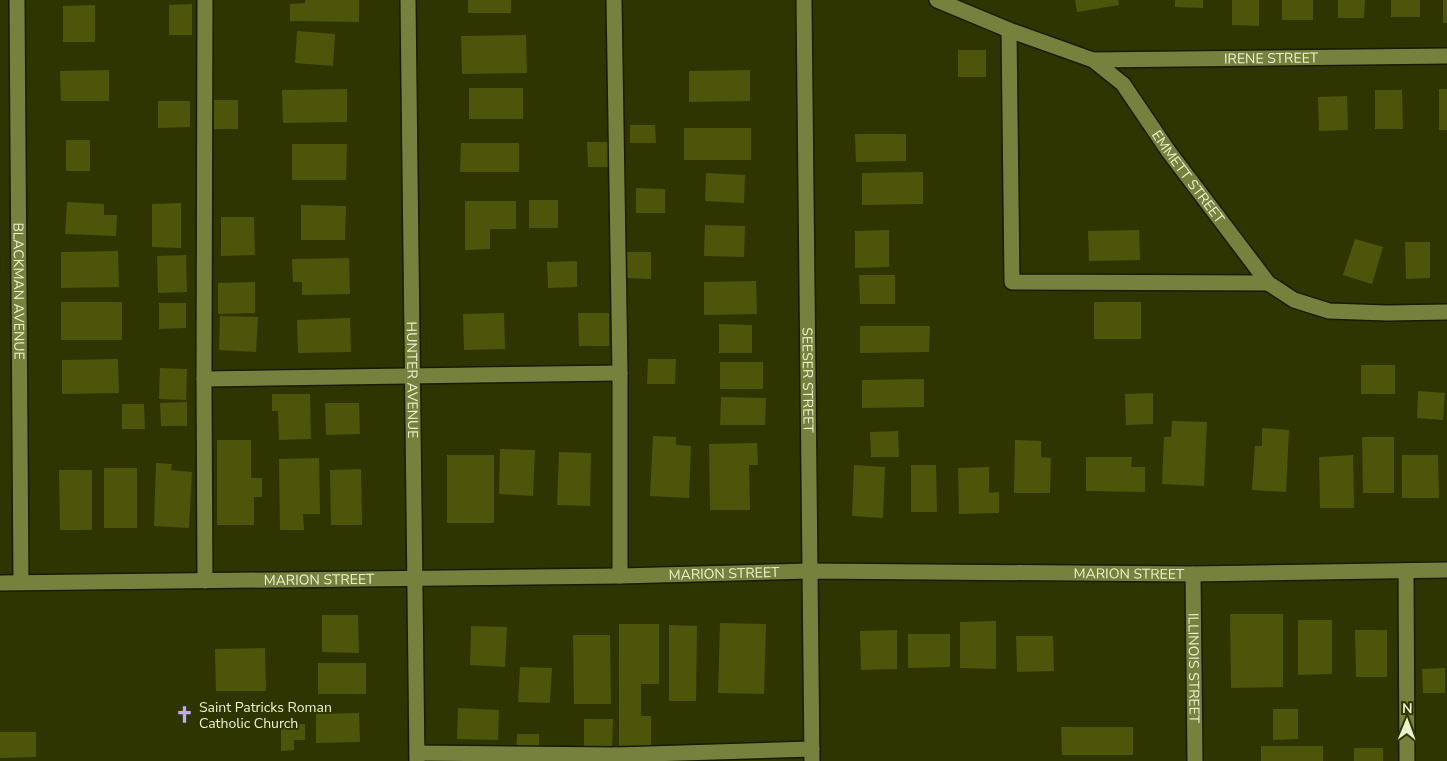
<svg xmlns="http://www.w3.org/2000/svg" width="1447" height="761" font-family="'Nunito Sans',sans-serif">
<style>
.building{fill:#4d550b}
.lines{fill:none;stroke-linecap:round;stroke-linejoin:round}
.minor-casing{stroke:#181b00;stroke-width:18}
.minor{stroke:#77813e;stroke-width:15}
.labels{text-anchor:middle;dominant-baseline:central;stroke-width:4;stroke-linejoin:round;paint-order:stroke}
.street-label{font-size:14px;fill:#eaf1ce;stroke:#2f3500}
.poi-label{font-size:14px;fill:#eaf1ce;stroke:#2f3500;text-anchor:start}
</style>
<rect width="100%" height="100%" fill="#2f3500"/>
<path class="building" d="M305 0H359V22L290 21V4L305 3Z
M468 0H511V13H468Z
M1075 0H1118L1119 5 1077 12Z
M1175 0H1203V8L1175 7Z
M1232 0H1259V26L1232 25Z
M1282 0H1313V20H1282Z
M1338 0H1365L1364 18H1338Z
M1391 0H1420V17H1391Z
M1443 0H1447V23H1443Z
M192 4V35H169V5Z
M95 5V42H63V6Z
M297 31 335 34 333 66 295 63Z
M526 35 527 73 462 74 461 36Z
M958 50H986V77H958Z
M109 70V101H61L60 71Z
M750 70V101L689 102V71Z
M469 88H523V119H469Z
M347 89V122L283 123 282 90Z
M1439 89H1447V130H1439Z
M1375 90H1402L1403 129H1375Z
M1347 96 1348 130 1319 131 1318 97Z
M214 100H238V129H214Z
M158 101H190V127L158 128Z
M630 125H655L656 143H630Z
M684 128H751V160H684Z
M855 134H906V161L856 162Z
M66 140H90V171H66Z
M587 142H610L611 167H588Z
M461 143H519V172H460Z
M292 144H347L346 180H292Z
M923 172V204L862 205V173Z
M706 173 745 175 744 203 705 201Z
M636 188 665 189V213H636Z
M529 200H558V228H529Z
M465 201H516V229H490V249L465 250Z
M67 202 104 204V215H117L116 236 65 234Z
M181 203V248L152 247V204Z
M301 205 346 206 345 240H301Z
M221 217H254L255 255 221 256Z
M705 225 745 226 744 257 704 256Z
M889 230V267L855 268V231Z
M1139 230 1140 260 1089 261 1088 231Z
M1355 239 1383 247 1372 284 1343 275Z
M1405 242H1430V278L1406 279Z
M118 251 119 287 61 288V252Z
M625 252H651V279L626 278Z
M186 255 187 292 158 293 157 256Z
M349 258 350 294 302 295V282H293L292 259Z
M577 261V287L548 288 547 262Z
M859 275H895V304H860Z
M756 281 757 314 704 315V282Z
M255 282V313L218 314V283Z
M61 302H122V340H61Z
M1094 302H1141V339H1094Z
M159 303H186V328L159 329Z
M504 313 505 349 464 350 463 314Z
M578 313H609V346H579Z
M220 316 258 317 256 352 219 350Z
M350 318 351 352 298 353 297 320Z
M719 324 752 325V353H719Z
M860 326H930L929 352 860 353Z
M118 359 119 393 62 394V360Z
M648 359H676L675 384H647Z
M720 362H763V389H720Z
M1361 365H1395V394H1361Z
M160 368 187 369 186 400 159 399Z
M924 379V407L862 408V380Z
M1418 391 1445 393 1443 420 1417 418Z
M1153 393V424L1126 425 1125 394Z
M272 394H310L311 439 279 440 278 411H272Z
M721 397 766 398 765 425H720Z
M187 402V426H161L160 403Z
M325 403H359L360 434 326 435Z
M122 404H144L145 429H122Z
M1172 421 1207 422 1204 486 1162 484 1164 437H1171Z
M1262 428 1289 430 1286 492 1252 490 1255 446H1262Z
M898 431 899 457H871L870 432Z
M653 436 676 437V445L691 446 689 498 650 496Z
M1362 437H1394V493H1363Z
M217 440H251V478H262V497H254V525H217Z
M1015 440 1041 441V457L1051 458 1050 493H1014Z
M757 443 758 465H749L750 510H710L709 444Z
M500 449 535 450 533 496 499 494Z
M559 452 591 453 590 506 557 505Z
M447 455H494V523H447Z
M1353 455 1354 508H1320L1319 457Z
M1402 455H1438L1439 498H1402Z
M1086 457H1132L1131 467H1145V492L1086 491Z
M319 458 320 514H303L304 530H280L279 459Z
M156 463 172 464 171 470 192 472 189 528 154 526Z
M854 465 885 467 883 518 852 516Z
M911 465H936L937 512H911Z
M989 467V493L999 492V513L959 514 958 468Z
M104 468H137V528H104Z
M361 469 362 525H331L330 470Z
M59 470H92V530H60Z
M1230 614H1283V687L1231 688Z
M322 615H358L359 653 322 652Z
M1298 620H1332V674L1298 675Z
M996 621V669L960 668V622Z
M720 623 766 624 764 694 718 693Z
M619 624H659V684H641V716H651V747L619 746Z
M669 625 697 626 696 701H669Z
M471 626 507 627 505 667 470 665Z
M897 630V669L861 670 860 631Z
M1355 630H1387V677H1356Z
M908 634H950V667L908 668Z
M573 635H610L611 704H574Z
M1016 636H1053L1054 671 1017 672Z
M265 648 266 691H216L215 649Z
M318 663H366V694H318Z
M520 667 552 668 550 703 518 702Z
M1445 668V693H1423L1422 669Z
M458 708 499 710 498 740 457 739Z
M1273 709H1298V739L1273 740Z
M359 713 360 742 316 743V714Z
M584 719H613L612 747H584Z
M305 724V740H294V750L281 751V725Z
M1061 727H1133V755H1062Z
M0 732H36V757L0 758Z
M517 734H539V756L516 755Z
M1261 746H1323V761H1261Z
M1354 748H1383V761H1354Z"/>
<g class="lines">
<defs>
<g id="minor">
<path id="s1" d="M17 0 21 582"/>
<path d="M205 0 204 379 205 581"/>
<path id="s2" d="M408 0 417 761"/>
<path d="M614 0 620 373V576"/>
<path id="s3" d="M804 0 812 761"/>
<path id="s4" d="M937 0 1009 30 1093 60 1123 84 1169 152 1268 283 1294 300 1329 311 1387 313 1447 312"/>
<path d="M1009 30 1012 282 1268 283"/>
<path id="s5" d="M1093 60 1447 56"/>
<path d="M204 379 620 373"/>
<path d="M1406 571 1407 761"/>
<path id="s6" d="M1193 574 1195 761"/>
<path id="s7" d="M0 583 620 576 810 571 1193 574 1447 570"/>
<path d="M417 753 616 755"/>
<path d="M616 761V755L812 749"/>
</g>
</defs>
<use href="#minor" class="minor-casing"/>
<use href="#minor" class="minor"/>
</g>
<defs>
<symbol id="church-bare" viewBox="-9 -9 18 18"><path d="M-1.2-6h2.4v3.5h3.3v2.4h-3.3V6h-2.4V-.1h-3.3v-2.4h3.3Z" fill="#bda9f5" stroke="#2f3500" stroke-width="2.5" paint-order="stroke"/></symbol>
</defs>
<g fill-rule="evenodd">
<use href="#church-bare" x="172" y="702" width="25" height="25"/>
</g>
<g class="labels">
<g class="street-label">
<text stroke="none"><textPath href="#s5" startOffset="178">IRENE STREET</textPath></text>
<text stroke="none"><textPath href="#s4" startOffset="319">EMMETT STREET</textPath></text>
<text stroke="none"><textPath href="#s1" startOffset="291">BLACKMAN AVENUE</textPath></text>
<text stroke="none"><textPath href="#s3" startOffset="380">SEESER STREET</textPath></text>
<text stroke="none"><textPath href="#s2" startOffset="380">HUNTER AVENUE</textPath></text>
<text stroke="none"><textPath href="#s7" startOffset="724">MARION STREET</textPath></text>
<text stroke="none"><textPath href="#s7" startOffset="1129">MARION STREET</textPath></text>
<text stroke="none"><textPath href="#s7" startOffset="319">MARION STREET</textPath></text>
<text stroke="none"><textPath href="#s6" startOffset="94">ILLINOIS STREET</textPath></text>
</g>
<g class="poi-label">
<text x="199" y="707">Saint Patricks Roman<tspan x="199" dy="16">Catholic Church</tspan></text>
</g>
</g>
<g transform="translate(1407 721) rotate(1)" stroke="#2f3500" stroke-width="4" paint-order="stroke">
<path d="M0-4L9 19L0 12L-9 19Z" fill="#eaf1ce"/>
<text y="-8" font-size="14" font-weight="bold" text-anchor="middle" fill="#eaf1ce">N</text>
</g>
</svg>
